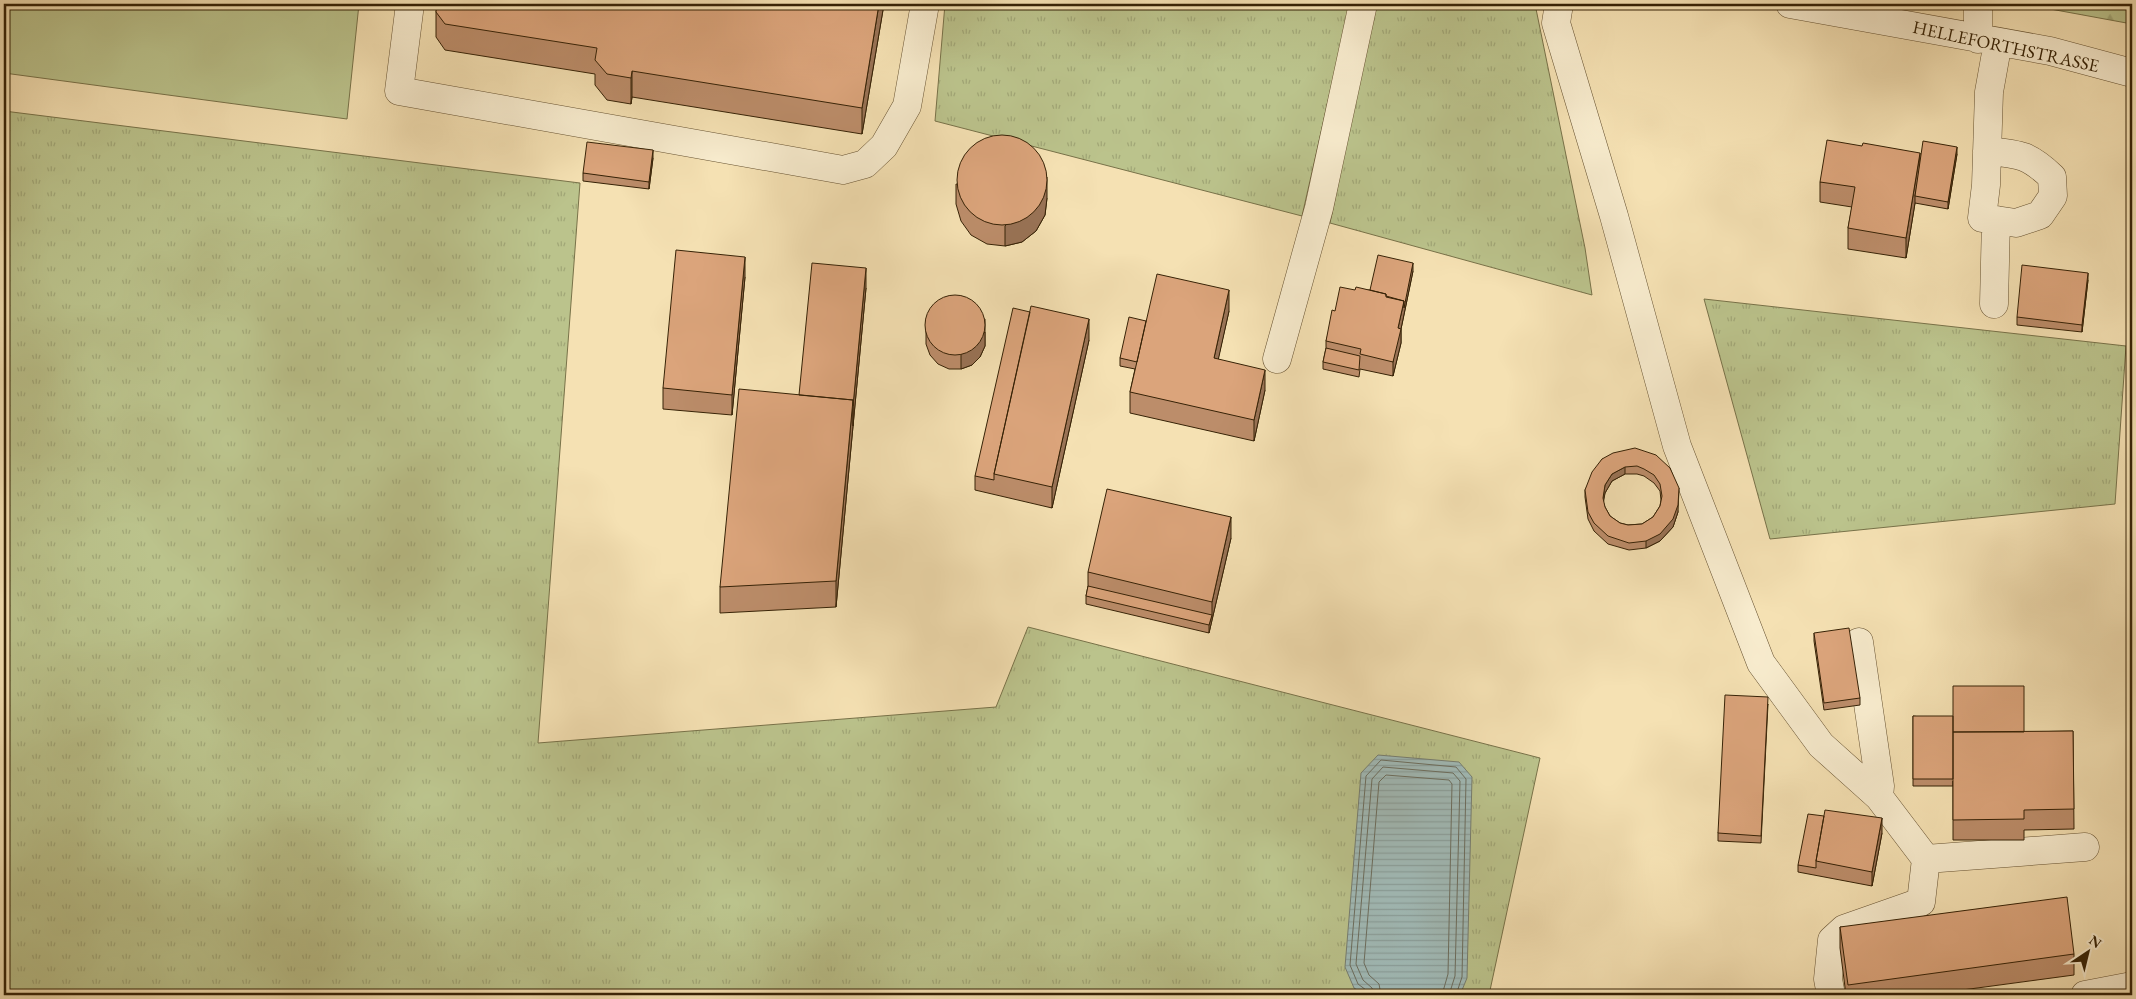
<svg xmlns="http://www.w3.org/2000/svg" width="2136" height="999" font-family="'EB Garamond',serif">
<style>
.grass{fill:url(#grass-tufts);stroke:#787249}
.forest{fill:url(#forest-firs);stroke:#787249}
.garden{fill:#bbc38c;stroke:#787249}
.water{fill:url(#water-rules);stroke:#767e71}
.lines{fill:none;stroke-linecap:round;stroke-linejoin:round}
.shore{stroke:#6c6e5f;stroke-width:1}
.minor-casing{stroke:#665231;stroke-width:29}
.minor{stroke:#f8ecce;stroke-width:28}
.wall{fill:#bc8d6a;stroke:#362206;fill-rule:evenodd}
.shaded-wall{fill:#997356;stroke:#362206}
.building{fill:#dba47b;stroke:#362206;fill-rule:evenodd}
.labels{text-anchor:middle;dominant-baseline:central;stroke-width:5;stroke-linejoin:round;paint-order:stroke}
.street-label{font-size:18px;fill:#362206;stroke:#f8ecce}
</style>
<defs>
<pattern id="grass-tufts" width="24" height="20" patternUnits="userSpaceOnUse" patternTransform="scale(1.25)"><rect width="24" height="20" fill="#bbc38c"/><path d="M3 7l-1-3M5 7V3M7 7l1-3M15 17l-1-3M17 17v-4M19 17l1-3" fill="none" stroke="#a1a777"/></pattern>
<pattern id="forest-firs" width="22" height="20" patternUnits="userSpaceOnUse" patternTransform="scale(1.25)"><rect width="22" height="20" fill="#bbc38c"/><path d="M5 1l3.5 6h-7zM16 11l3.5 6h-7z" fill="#a1a777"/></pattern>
<pattern id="water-rules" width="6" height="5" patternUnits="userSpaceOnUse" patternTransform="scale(1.25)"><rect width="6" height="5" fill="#a1bbb8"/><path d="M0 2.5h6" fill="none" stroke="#8ba09d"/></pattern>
</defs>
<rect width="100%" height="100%" fill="#f5e1b3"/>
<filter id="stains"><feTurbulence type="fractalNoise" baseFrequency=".004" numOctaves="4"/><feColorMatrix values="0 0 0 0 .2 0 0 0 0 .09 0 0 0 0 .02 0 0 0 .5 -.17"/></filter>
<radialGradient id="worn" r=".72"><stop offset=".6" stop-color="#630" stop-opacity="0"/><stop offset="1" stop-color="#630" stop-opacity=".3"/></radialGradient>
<path class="grass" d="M945 4H1350L1302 216 935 121Z
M1375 4H1535L1585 248 1592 295 1330 223Z
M4 111 580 183 538 743 996 707 1028 627 1540 758 1489 995H4Z
M1704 299 2126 346 2115 504 1770 539Z"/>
<path class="forest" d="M2023 4H2132V24Z"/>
<path class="garden" d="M4 4H359L347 119 4 73Z"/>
<path class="water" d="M1378 755 1459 762 1472 777 1467 978 1460 995H1366L1354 988 1345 967 1361 773Z"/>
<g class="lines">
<path class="shore" d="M1367 995 1366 990 1358 984 1350 965 1366 776 1381 760 1456 767 1466 779 1462 977 1456 995
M1374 995 1372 988 1363 980 1356 964 1372 779 1383 767 1453 773 1460 781 1455 976 1449 995
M1381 995 1379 984 1369 975 1364 963 1379 782 1386 775 1449 780 1452 784 1448 974 1442 995"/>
<defs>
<path id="minor" d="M410 4 399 91 843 170 865 164 884 146 907 106 925 4
M1559 4 1556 23 1614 216 1677 446 1761 663 1821 745 1879 797 1926 859 2085 847
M1790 4 2050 51 2132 73
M1978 39V4
M1987 151C2019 154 2028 154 2052 177L2053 196 2040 215 2016 223 1982 218 1986 185 1989 92 1998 42
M1994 304 1996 220
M1277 359 1319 208 1363 4
M1859 642 1880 786 1879 797
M1831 995 1828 979 1832 940 1844 929 1921 902 1926 859
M2085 995 2132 986"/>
</defs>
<use href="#minor" class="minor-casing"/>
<use href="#minor" class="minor"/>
</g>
<path class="wall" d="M437 4H884L862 134 632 97 631 104 607 100 595 85V74L445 50 436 37V12Z
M1957 154 1948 209 1915 203 1906 258 1848 249V228L1852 207 1820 202V182L1920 164Z
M653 158 649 189 583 181V173Z
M956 184 1047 198 1045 215 1036 231 1022 242 1005 246 987 244 971 235 961 221 956 204Z
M1413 271 1401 329V343L1393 376 1360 369 1359 377 1323 369V362L1326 348V341L1335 311 1355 290H1370Z
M745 277 732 415 663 409V388Z
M2088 280 2082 332 2017 325V317Z
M866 288 836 607 720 613V587Z
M1229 311 1218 359 1265 390 1254 441 1130 413V392L1135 369 1120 366V358L1146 321Z
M926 319H985V346L980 357 972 365 961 369H949L938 364 930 355 926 344Z
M1089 340 1052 508 975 490V476Z
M1602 459 1670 468 1678 512 1673 527 1660 541 1646 548 1629 550 1608 544 1594 531 1588 519 1585 497V490ZM1625 474H1637L1644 476 1654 483 1660 491 1661 500 1660 506 1653 517 1642 524 1628 525 1620 523 1610 516 1605 507 1603 501 1605 493 1612 481Z
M1231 538 1209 633 1086 604V596L1088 586V572Z
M1814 633 1860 698V705L1824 710 1814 641Z
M1768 704 1761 843 1718 841V833Z
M1913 716 2024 732 2073 731 2074 829 2024 830V840H1953V781V786H1913Z
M1882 833 1872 886 1798 872V865Z
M1840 927 2074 954V975L1925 995H1846L1840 948Z"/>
<path class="shaded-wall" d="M879 4H884L862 134V108Z
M632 71V97L631 104V78Z
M1957 147V154L1948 209V202Z
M653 150V158L649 189V182Z
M1920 153V174L1915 196V203L1906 258V238Z
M1047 177V198L1045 215 1036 231 1022 242 1005 246V226Z
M745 257V277L732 415V395Z
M1413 263V271L1401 329V343L1393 376V362L1398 328 1404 301Z
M866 268V288L853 426V406Z
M2088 273V280L2082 332V325Z
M1229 290V311L1214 379V358Z
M1089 319V340L1052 508V487Z
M985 332V346L980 357 972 365 961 369V354Z
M1265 370V390L1254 441V420Z
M853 400V426L836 607V581Z
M1625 467V474L1612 481 1605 493 1603 505V498L1605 485 1612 474Z
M1679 488 1678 512 1673 527 1660 541 1646 548V541Z
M1231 517V538L1209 633V625L1212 615V602Z
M1882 818V833L1872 886V872Z"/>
<path class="building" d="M437 4H879L862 108 632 71 631 78 607 74 595 60 597 48 445 24 436 12Z
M957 180a45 45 0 1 1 90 0a45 45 0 1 1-90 0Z
M1827 140 1862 146 1863 143 1920 153 1906 238 1848 228 1855 187 1820 182Z
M1923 141 1957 147 1948 202 1915 196Z
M587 142 653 150 649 182 583 173Z
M676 250 745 257 732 395 663 388Z
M1378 255 1413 263 1404 308V301L1386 297V294L1370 290Z
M812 263 866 268 853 406V400L799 395Z
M2022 265 2088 273 2082 325 2017 317Z
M1157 274 1229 290 1214 358 1265 370 1254 420 1130 392Z
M1340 287 1355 290 1356 287 1386 294V296L1404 301 1398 328 1401 329 1393 362 1360 354 1361 349 1326 341 1332 310 1335 311Z
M925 325a30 30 0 1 1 60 0a30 30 0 1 1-60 0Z
M1031 306 1089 319 1052 487 994 474Z
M1013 308 1030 312 994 474V480L975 476Z
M1129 317 1146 321 1137 362 1120 358Z
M1326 348 1360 356 1359 370 1323 362Z
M739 389 853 400 836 581 720 587Z
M1635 448 1656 455 1670 468 1679 488 1678 505 1673 519 1660 534 1646 541 1629 543 1608 536 1594 523 1588 512 1585 490 1592 472 1602 459 1613 453ZM1637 466 1644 469 1654 475 1660 484 1662 496 1660 506 1653 517 1642 524 1628 525 1620 523 1610 516 1605 507 1603 498 1605 485 1612 474 1625 467Z
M1107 489 1231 517 1212 602 1088 572Z
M1088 586 1212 615 1209 625 1086 596Z
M1849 628 1860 698 1824 703 1814 633Z
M1953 686H2024V732H1953Z
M1725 695 1768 697 1761 836 1718 833Z
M1913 716H1953V779H1913Z
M2073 731 2074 809 2024 810V819L1953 820V732Z
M1825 810 1882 818 1872 872 1816 861Z
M1808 814 1824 816 1816 861V868L1798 865Z
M2067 897 2074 954 1848 985 1840 927Z"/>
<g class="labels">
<g class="street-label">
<text transform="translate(2006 46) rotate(12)">HELLEFORTHSTRASSE</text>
</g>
</g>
<rect width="2136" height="999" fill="none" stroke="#f5e1b3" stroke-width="20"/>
<rect x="5" y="5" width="2126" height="989" fill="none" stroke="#362206" stroke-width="2.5"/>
<rect x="10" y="10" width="2116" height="979" fill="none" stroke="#362206"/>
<g transform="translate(2088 952) rotate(35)" stroke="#f8ecce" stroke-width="4" paint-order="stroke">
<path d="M0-4L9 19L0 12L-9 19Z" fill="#362206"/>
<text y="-8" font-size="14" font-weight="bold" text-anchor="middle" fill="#362206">N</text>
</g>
<rect width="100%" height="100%" filter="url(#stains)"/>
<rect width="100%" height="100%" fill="url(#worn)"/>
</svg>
